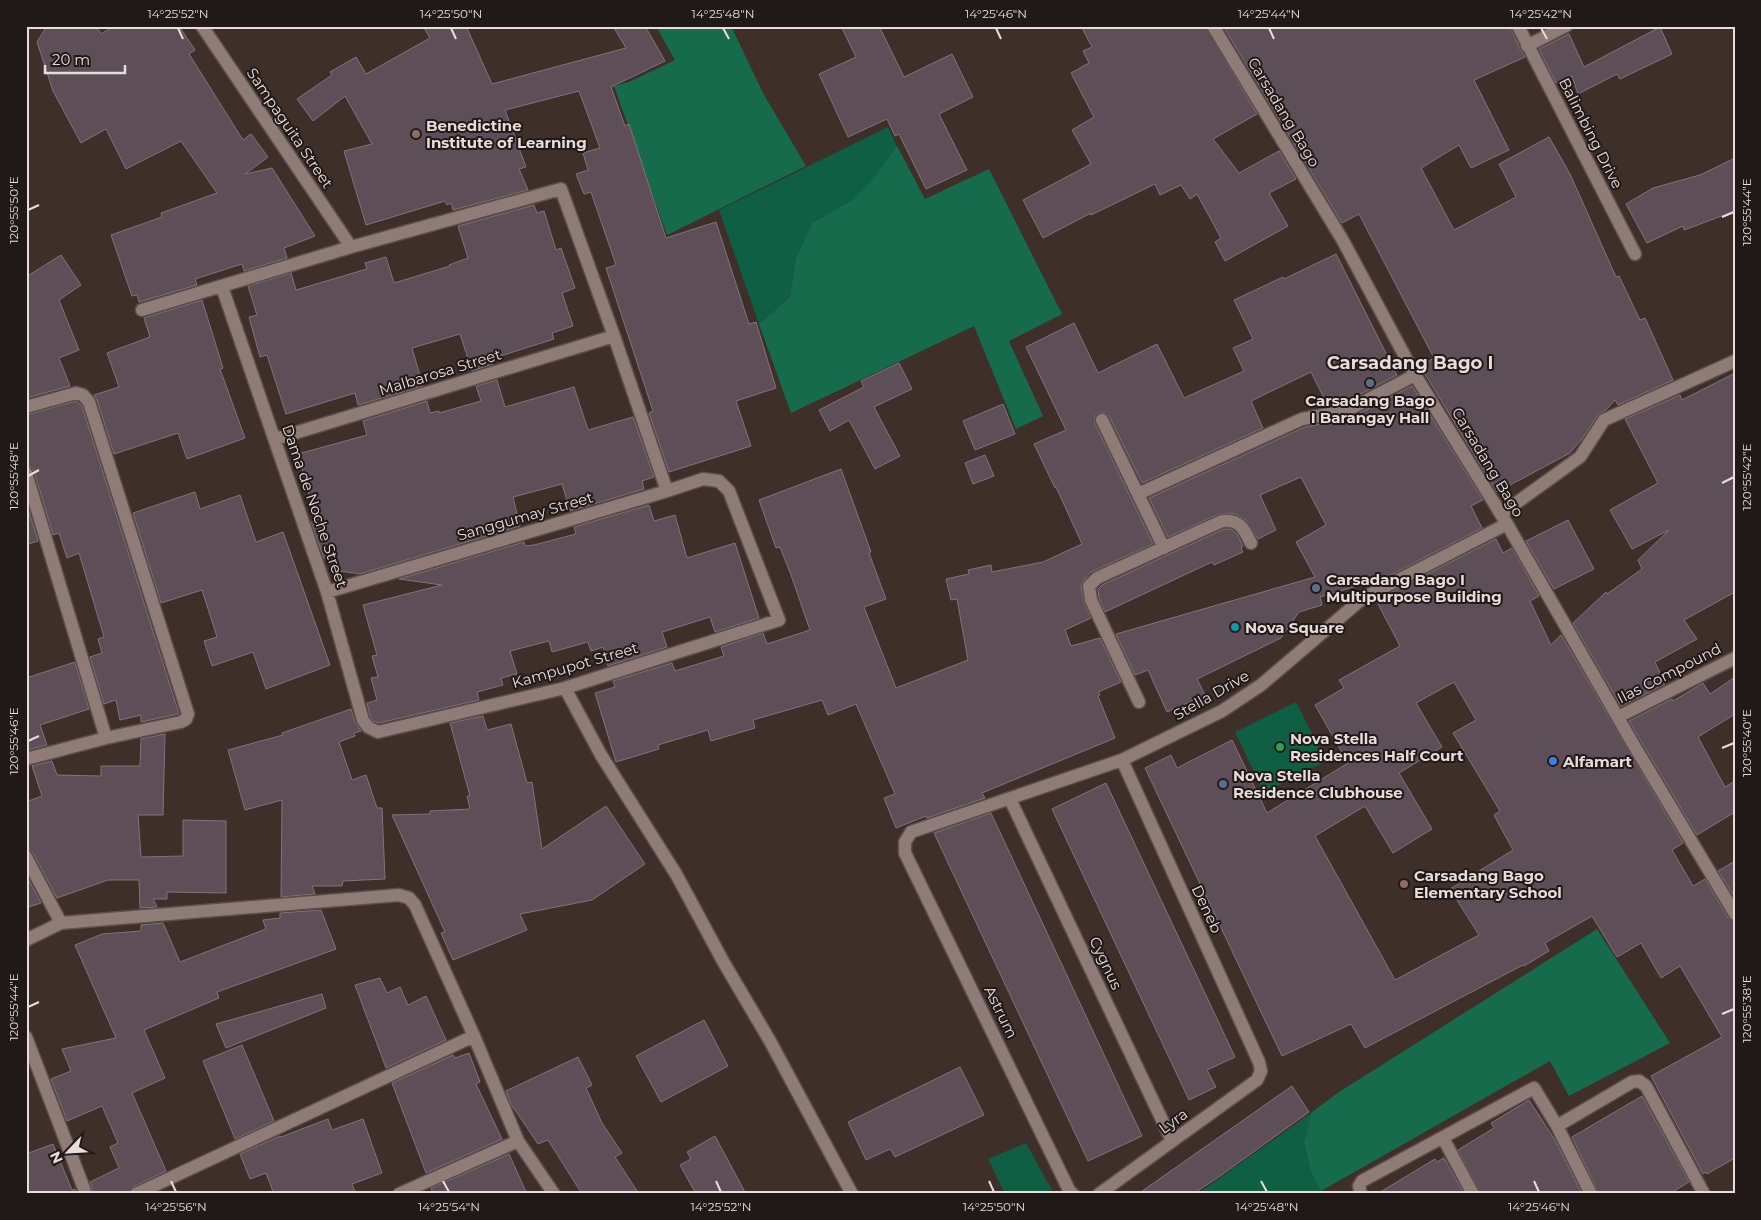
<svg xmlns="http://www.w3.org/2000/svg" width="1761" height="1220" font-family="Montserrat,sans-serif">
<style>
.green{fill:#0e5f44}
.forest{fill:#176b4d}
.building{fill:#5d4e58;stroke:#83727d;fill-rule:evenodd}
.lines{fill:none;stroke-linecap:round;stroke-linejoin:round}
.minor-casing{stroke:#5c4e4a;stroke-width:15}
.tertiary-casing{stroke:#5c4e4a;stroke-width:15}
.minor{stroke:#907c76;stroke-width:12}
.tertiary{stroke:#907c76;stroke-width:12}
.ticks{fill:none;stroke:#e8ddda;stroke-width:2}
.education-dot{fill:#8d6e63;stroke:#211917;stroke-width:2}
.service-dot{fill:#5c6f8a;stroke:#211917;stroke-width:2}
.culture-dot{fill:#0f9aa8;stroke:#211917;stroke-width:2}
.leisure-dot{fill:#2e9e5b;stroke:#211917;stroke-width:2}
.shop-dot{fill:#3f7fe0;stroke:#211917;stroke-width:2}
.labels{text-anchor:middle;dominant-baseline:central;stroke-width:4;stroke-linejoin:round;paint-order:stroke}
.street-label{font-size:15px;fill:#e8ddda;stroke:#211917}
.poi-label{font-size:15px;font-weight:bold;fill:#e8ddda;stroke:#211917;text-anchor:start}
.quarter-label{font-size:18px;font-weight:bold;fill:#e8ddda;stroke:#211917}
.neatline{fill:none;stroke:#e8ddda;stroke-width:2}
.ticks-label{font-size:12px;text-anchor:middle;fill:#e8ddda}
</style>
<rect width="100%" height="100%" fill="#3f2f29"/>
<path class="green" d="M888 127 897 146 874 178 852 200 812 223 796 258 790 297 759 324 719 210Z
M1296 702 1326 761 1264 793 1235 732Z
M1311 1113 1304 1143 1311 1173 1321 1191 1317 1194H1197Z
M1026 1143 1054 1194H1005L988 1159Z"/>
<path class="forest" d="M656 26H731L764 95 806 166 667 235 614 86 629 82 675 60Z
M897 146 925 199 989 169 1062 314 1009 341 1043 416 1016 429 974 326 791 413 759 324 790 297 796 258 812 223 852 200 874 178Z
M1597 929 1670 1043 1569 1096 1550 1061 1321 1191 1311 1173 1304 1143 1311 1113 1336 1094Z"/>
<path class="building" d="M47 26H96L101 34 114 26H179L195 50 189 54 243 140 251 134 268 157 245 174 272 168 315 236 284 248 287 258 244 271 242 264 195 279 197 285 139 302 137 295 132 296 111 235 162 217 161 213 217 193 181 141 126 169 106 129 81 143 53 91 37 42Z
M423 26H466L492 84 626 48 613 26H645L665 61 611 87 625 126 629 124 666 238 716 222 749 324 756 322 776 388 736 401 751 446 669 472 649 413 653 411 606 268 616 265 591 192 584 194 576 174 588 170 583 153 600 148 579 91 505 110 526 167 519 169 528 190 453 210 451 203 447 205 445 201 366 225 344 151 372 144 345 96 313 121 297 99 332 75 330 72 356 57 366 74 430 38Z
M841 26H879L904 77 952 54 973 97 939 114 967 170 926 189 899 134 895 136 887 119 848 137 819 74 856 57Z
M1081 26H1205L1257 114 1213 139 1239 173 1279 151 1296 179 1269 193 1288 226 1225 261 1215 242 1221 238 1197 194 1190 199 1181 185 1160 195 1155 184 1091 215V213L1043 238 1023 200 1091 164 1072 130 1094 117 1071 73 1089 63 1083 51 1092 47Z
M1223 26H1510L1520 49 1525 57 1474 80 1509 150 1471 168 1459 145 1421 168 1454 230 1516 197 1499 164 1549 137 1570 174 1616 277 1619 276 1640 320 1645 318 1673 380 1618 405 1615 400 1606 410 1597 416 1582 439 1570 453 1497 492 1420 366 1434 358 1359 214 1342 223Z
M1660 27 1672 54 1620 79 1617 74 1578 94 1572 76 1556 83 1539 49 1569 34 1584 67Z
M1735 158V211L1684 230 1683 226 1647 243 1626 204 1653 188 1700 175Z
M534 205 537 213 544 211 556 250 561 248 575 288 562 293 573 326 552 333 554 339 491 359 493 364 472 371 460 334 412 348 423 386 358 405 355 393 286 414 267 355 260 357 249 317 257 315 248 286 291 273 296 290 367 269 365 263 386 257 394 283 450 266 449 265 468 258 458 226Z
M1336 254 1397 375 1343 403 1328 406 1311 372 1251 401 1263 428 1142 483 1109 416 1102 412 1095 416V424L1153 544 1091 572 1083 581 1081 587 1084 603 1091 618 1065 630 1071 646 1100 638 1121 682 1098 692 1100 695 1098 696 1115 738 982 793 985 798 927 818 926 816 896 828 884 798 895 794 856 704 828 715 822 700 753 720 755 728 711 741 708 730 658 745 659 749 616 762 595 693 615 687 613 681 672 663 675 671 724 656 721 647 763 633 767 644 810 630 791 575 780 547 776 548 759 500 841 469 871 552 869 553 886 599 864 607 896 688 968 660 957 599 951 600 946 579 969 574 968 570 991 565 992 572 1043 562 1082 544 1056 487 1055 488 1034 444 1066 430 1026 347 1074 323 1098 373 1157 344 1184 398 1244 371 1233 348 1253 339 1234 300 1283 277 1284 279Z
M61 255 81 285 59 300 79 350 59 358 70 386 26 398V277Z
M202 300 223 368 220 369 245 438 187 459 178 433 114 454 97 400 94 395 119 387 107 353 150 337 144 318Z
M899 363 912 389 874 407 900 456 875 469 849 420 830 431 819 410 864 387 861 381Z
M1735 373V592L1684 620 1697 639 1655 662 1665 684 1621 706 1573 623 1606 592 1607 594 1642 569 1638 560 1669 530 1632 549 1610 510 1658 483 1625 419 1680 395 1682 400Z
M497 380 505 407 574 387 588 430 633 417 654 477 642 481 644 489 570 511 562 484 513 497 520 526 360 574 340 571 324 558 311 522 316 520 298 454 367 435 363 421 427 401 430 413 439 411V413L481 401 476 386Z
M1412 386 1483 500 1471 506 1482 528 1369 586 1367 583 1320 597 1322 605 1299 612 1281 638 1197 679 1205 695 1167 712 1148 670 1135 675 1116 634 1315 577 1296 542 1326 525 1301 477 1260 495 1276 530 1258 539 1246 520 1236 514 1228 513 1219 514 1168 537 1149 498 1305 427 1350 418Z
M76 401 82 406 179 714H178L141 722V715L120 720 116 700 104 704 90 657 102 653 98 639 104 637 79 553 67 558 59 533 53 535 34 471 31 467 26 465V415Z
M1003 404 1015 434 975 450 963 421Z
M985 455 994 476 973 484 965 463Z
M195 492 200 509 240 495 256 542 283 532 330 665 266 689 253 652 212 666 204 641 217 637 202 590 161 603 133 513Z
M26 502 38 541 26 545Z
M649 505 654 521 675 515 687 558 735 543 759 618 715 632 710 617 662 632 667 647 608 666 603 647 591 651 588 642 552 652 549 641 510 651 517 674 501 678 503 685 477 692 479 700 379 723 373 721 370 716 367 703 377 700 371 678 378 677 372 656 377 655 363 605 442 585 399 579 524 542 525 546 534 545 576 534 574 527Z
M1568 520 1594 569 1554 589 1526 541Z
M1224 529H1231L1237 534 1243 546 1241 547 1243 552 1214 565 1212 562 1105 612 1099 598 1098 589 1102 585Z
M1496 539 1503 553 1512 548 1539 596 1530 601 1551 645 1561 635 1683 843 1672 850 1693 886 1705 879 1728 918 1735 922V1158L1707 1174 1706 1172 1703 1174 1651 1076 1722 1037 1680 966 1661 978 1641 943 1617 957 1592 916 1545 943 1549 951 1524 966 1523 965 1365 1048 1351 1024 1282 1056 1145 768 1171 755 1177 768 1232 740 1267 813 1348 763 1315 705 1344 688 1339 680 1400 646 1376 600ZM1454 682 1476 720 1453 733 1500 811 1494 815 1513 850 1450 889 1479 935 1395 980 1315 836 1365 806 1393 853 1432 829 1399 773 1442 747 1416 703Z
M75 662 89 709 40 725 47 745 27 750 26 678Z
M1735 677V714L1698 737 1725 787 1735 781V812L1697 835 1629 721 1672 699 1673 701 1703 683 1710 694Z
M351 709 355 722 361 731 354 733 355 736 339 742 352 780 366 775 377 808H382L385 879 343 881 342 886H312L315 894 281 897 282 800 245 810 228 750 283 735 282 733Z
M483 716 487 730 511 724 527 783 532 782 542 849 606 806 645 864 592 900 520 914 527 930 453 960 441 933 445 932 392 815 430 814V811L470 809 467 796H470L450 723Z
M165 734 163 815H138L141 857 183 856V820L226 821V893L167 892V899H153L157 907 140 908 139 880H108L57 898 33 853 26 849V802L42 796 32 766 52 761 57 775 101 776V766H140L141 739Z
M1106 783 1235 1057 1207 1070 1216 1087 1189 1100 1052 809Z
M991 813 1142 1136 1088 1161 934 833Z
M1735 861V898L1718 871Z
M26 875 41 903 26 908Z
M321 910 336 949 217 992 219 998 144 1030 165 1078 132 1093 166 1171 133 1187 128 1194H94L90 1182 119 1168 110 1147 118 1143 102 1106 67 1121 51 1079 71 1071 62 1049 116 1038 75 945 102 934 141 931V925L163 923 180 962 266 929 263 920 280 918V913Z
M380 978 387 993 400 987 408 1005 426 996 446 1040 386 1068 355 985Z
M322 994 326 1008 226 1048 216 1024Z
M704 1020 728 1066 661 1102 636 1056Z
M242 1045 274 1121 235 1139 203 1061Z
M469 1053 480 1082 476 1084 502 1139 426 1173 392 1083 453 1055 455 1058Z
M578 1057 592 1085 586 1088 602 1123 622 1153 615 1157 639 1194H582L548 1140 538 1144 511 1104 506 1091Z
M960 1067 984 1115 895 1157 890 1149 866 1160 848 1122Z
M1292 1086 1309 1112 1220 1176 1193 1194H1138Z
M1642 1096 1689 1182 1669 1194H1599L1572 1137Z
M1529 1100 1555 1140 1582 1194H1481L1458 1150 1494 1128 1491 1123Z
M328 1119 332 1130 363 1119 382 1173 352 1184 356 1194H274L266 1173 250 1179 240 1154 280 1136 281 1137Z
M715 1136 746 1194H696L680 1165 691 1159 687 1152Z
M53 1144 72 1190 75 1189 77 1194H26V1154Z
M509 1154 527 1194H433L431 1188Z
M1444 1158 1464 1194H1377L1435 1159 1437 1162Z"/>
<g class="lines">
<defs>
<path id="minor" d="M202 26 351 247
M1518 26 1635 254
M1527 46 1566 26
M222 287 327 592 363 720 368 727 378 732 565 688 779 620 729 491 719 481 703 479 667 491 327 592
M142 310 351 247 561 189 614 336 667 491
M26 407 76 393 83 395 89 402 188 714 186 719 181 722 106 738 26 759
M1102 420 1164 548
M275 439 614 336
M26 473 106 738
M1138 494 1302 419 1346 411 1415 375
M1501 514 1580 457 1604 420 1735 361
M565 688 601 755 676 874 724 963 770 1041 852 1194
M1139 702 1091 600 1089 586 1097 578 1222 521C1240 519 1244 529 1251 543
M1618 717 1735 658
M1010 799 1172 1141
M26 857 61 923
M26 940 61 923 399 895 409 898 415 905 474 1036 518 1141 554 1194
M26 1037 86 1194
M1557 1126 1632 1082 1639 1081 1646 1086 1704 1194
M1443 1138 1473 1194
M136 1194 474 1036
M399 1194 518 1141
M1073 1194 1070 1192 905 853V842L911 832 1122 760 1222 711 1261 685 1363 598 1507 524
M1099 1194 1257 1080 1261 1071 1259 1062 1122 760
M1361 1194 1359 1186 1362 1181 1534 1088 1557 1126 1591 1194"/>
<path id="tertiary" d="M1213 26 1342 239 1415 375 1507 524 1632 742 1735 914"/>
</defs>
<use href="#minor" class="minor-casing"/>
<use href="#tertiary" class="tertiary-casing"/>
<use href="#minor" class="minor"/>
<use href="#tertiary" class="tertiary"/>
</g>
<path class="ticks" d="M178 28 183 39M451 28 456 39M723 28 729 39M996 28 1001 39M1269 28 1274 39M1541 28 1547 39M28 210 39 205M1722 217 1734 212M28 476 39 470M1722 483 1734 477M28 741 39 736M1722 748 1734 743M28 1007 39 1002M1722 1014 1734 1009M171 1181 176 1192M443 1181 449 1192M716 1181 721 1192M989 1181 994 1192M1261 1181 1267 1192M1534 1181 1539 1192"/>
<g class="education-dot">
<circle cx="416" cy="134" r="5"/>
<circle cx="1404" cy="884" r="5"/>
</g>
<g class="service-dot">
<circle cx="1370" cy="383" r="5"/>
<circle cx="1316" cy="588" r="5"/>
<circle cx="1223" cy="784" r="5"/>
</g>
<circle class="culture-dot" cx="1235" cy="627" r="5"/>
<circle class="leisure-dot" cx="1280" cy="747" r="5"/>
<circle class="shop-dot" cx="1553" cy="761" r="5"/>
<g class="labels">
<g class="street-label">
<text transform="translate(1284 112) rotate(59)">Carsadang Bago</text>
<text transform="translate(290 128) rotate(56)">Sampaguita Street</text>
<text transform="translate(1591 133) rotate(63)">Balimbing Drive</text>
<text transform="translate(440 372) rotate(-17)">Malbarosa Street</text>
<text transform="translate(1488 462) rotate(59)">Carsadang Bago</text>
<text transform="translate(315 506) rotate(71)">Dama de Noche Street</text>
<text transform="translate(525 516) rotate(-16)">Sanggumay Street</text>
<text transform="translate(575 665) rotate(-16)">Kampupot Street</text>
<text transform="translate(1669 673) rotate(-27)">Ilas Compound</text>
<text transform="translate(1211 695) rotate(-30)">Stella Drive</text>
<text transform="translate(1207 909) rotate(65)">Deneb</text>
<text transform="translate(1106 963) rotate(65)">Cygnus</text>
<text transform="translate(1001 1012) rotate(64)">Astrum</text>
<text transform="translate(1173 1121) rotate(-36)">Lyra</text>
</g>
<g class="poi-label">
<text x="426" y="125">Benedictine<tspan x="426" dy="17">Institute of Learning</tspan></text>
<text x="1370" y="400" text-anchor="middle">Carsadang Bago<tspan x="1370" dy="17">I Barangay Hall</tspan></text>
<text x="1326" y="579">Carsadang Bago I<tspan x="1326" dy="17">Multipurpose Building</tspan></text>
<text x="1245" y="627">Nova Square</text>
<text x="1290" y="738">Nova Stella<tspan x="1290" dy="17">Residences Half Court</tspan></text>
<text x="1563" y="761">Alfamart</text>
<text x="1233" y="775">Nova Stella<tspan x="1233" dy="17">Residence Clubhouse</tspan></text>
<text x="1414" y="875">Carsadang Bago<tspan x="1414" dy="17">Elementary School</tspan></text>
</g>
<g class="quarter-label">
<text x="1410" y="363">Carsadang Bago I</text>
</g>
</g>
<rect width="1761" height="1220" fill="none" stroke="#211917" stroke-width="55"/>
<g transform="translate(68 1152) rotate(245)" stroke="#211917" stroke-width="4" paint-order="stroke">
<path d="M0-4L9 19L0 12L-9 19Z" fill="#e8ddda"/>
<text y="-8" font-size="14" font-weight="bold" text-anchor="middle" fill="#e8ddda">N</text>
</g>
<path d="M45 65v8h80v-8" fill="none" stroke="#e8ddda" stroke-width="2.5"/>
<text x="52" y="65" font-size="15" fill="#e8ddda" stroke="#211917" stroke-width="4" paint-order="stroke">20 m</text>
<rect x="28" y="28" width="1706" height="1164" class="neatline"/>
<g class="ticks-label">
<text x="178" y="18">14°25'52"N</text>
<text x="451" y="18">14°25'50"N</text>
<text x="723" y="18">14°25'48"N</text>
<text x="996" y="18">14°25'46"N</text>
<text x="1269" y="18">14°25'44"N</text>
<text x="1541" y="18">14°25'42"N</text>
<text transform="translate(14 210) rotate(-90)" y="4">120°55'50"E</text>
<text transform="translate(1747 212) rotate(-90)" y="4">120°55'44"E</text>
<text transform="translate(14 476) rotate(-90)" y="4">120°55'48"E</text>
<text transform="translate(1747 477) rotate(-90)" y="4">120°55'42"E</text>
<text transform="translate(14 741) rotate(-90)" y="4">120°55'46"E</text>
<text transform="translate(1747 743) rotate(-90)" y="4">120°55'40"E</text>
<text transform="translate(14 1007) rotate(-90)" y="4">120°55'44"E</text>
<text transform="translate(1747 1009) rotate(-90)" y="4">120°55'38"E</text>
<text x="176" y="1211">14°25'56"N</text>
<text x="449" y="1211">14°25'54"N</text>
<text x="721" y="1211">14°25'52"N</text>
<text x="994" y="1211">14°25'50"N</text>
<text x="1267" y="1211">14°25'48"N</text>
<text x="1539" y="1211">14°25'46"N</text>
</g>
</svg>
